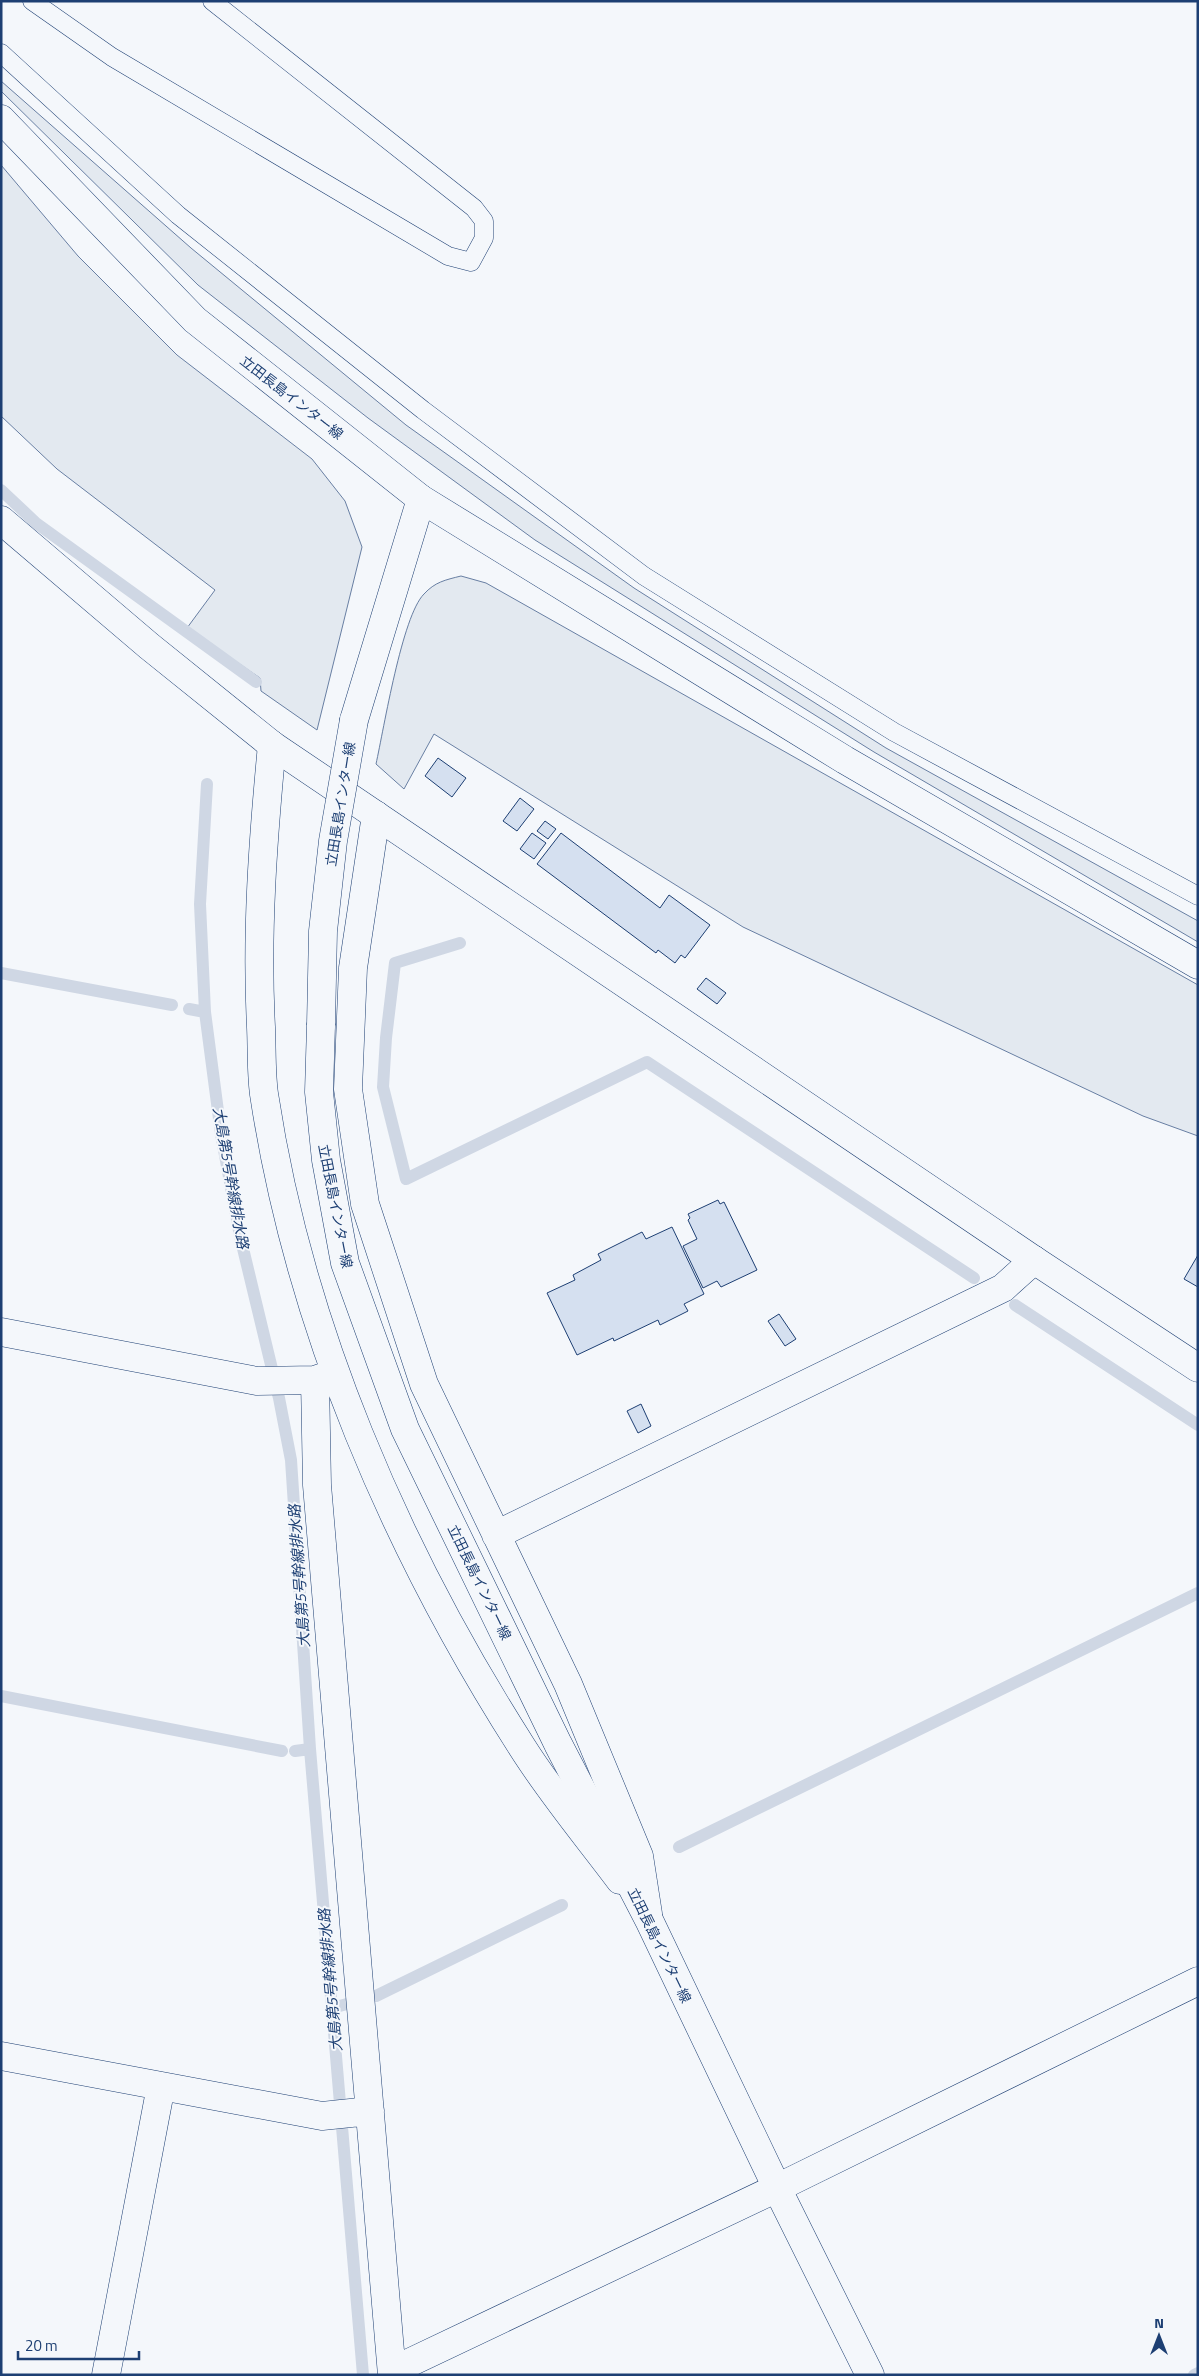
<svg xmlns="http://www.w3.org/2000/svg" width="1199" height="2376" font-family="'Titillium Web','Noto Sans JP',sans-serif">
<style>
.green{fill:#e3e9f0;stroke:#687fa3}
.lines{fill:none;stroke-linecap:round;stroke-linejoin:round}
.stream{stroke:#cfd7e4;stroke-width:12}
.building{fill:#d5e0f0;stroke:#1d3f73}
.lane-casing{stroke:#1d3f73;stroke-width:19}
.street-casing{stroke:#1d3f73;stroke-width:29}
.secondary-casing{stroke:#1d3f73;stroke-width:29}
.lane{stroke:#f4f7fb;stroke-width:18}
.street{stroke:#f4f7fb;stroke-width:28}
.secondary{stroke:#f4f7fb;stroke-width:28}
.secondary-bridge-casing{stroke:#1d3f73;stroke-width:29;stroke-linecap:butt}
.secondary-bridge{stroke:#f4f7fb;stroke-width:28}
.labels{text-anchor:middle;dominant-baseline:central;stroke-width:4;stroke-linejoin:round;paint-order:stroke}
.street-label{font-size:14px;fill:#1d3f73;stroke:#f4f7fb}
.water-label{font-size:15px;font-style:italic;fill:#1d3f73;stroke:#f4f7fb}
</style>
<rect width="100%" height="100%" fill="#f4f7fb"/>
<path class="green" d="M1 81 191 248 406 425 634 588 886 748 1198 921V942L874 752 535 540 368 418 198 285 1 91Z
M1 165 78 256 177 355 312 459 345 501 362 547 317 730 261 691 260 678 187 628 215 590 57 469 1 416Z
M461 576 486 583 1198 985V1136L1143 1116 743 927 434 734 404 789 376 764C384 728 402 616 424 594 435 582 445 580 461 576Z"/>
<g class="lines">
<path class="stream" d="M1 490 36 523 256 682
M207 784 200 904 205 1012 221 1134 240 1236 279 1398 291 1460 310 1749 363 2375
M460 943 395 963 386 1038 383 1087 406 1179 647 1062 974 1278
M1 973 172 1005
M189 1009 205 1012
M1015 1305 1198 1425
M1 1696 282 1751
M295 1751 310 1749
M679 1847 1198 1593
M376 1996 562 1905
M332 2008 347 2004
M1194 2375 1198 2373"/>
</g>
<path class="building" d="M438 758 466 778 452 797 425 776Z
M520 798 534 809 517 831 503 821Z
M545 821 556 829 548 839 537 831Z
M532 833 546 843 534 859 520 849Z
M561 833 660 908 669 895 710 925 685 958 681 955 675 963 658 950 656 953 537 864Z
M706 978 726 993 717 1004 697 989Z
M718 1200 720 1204 724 1202 757 1270 721 1287 717 1281 703 1288 683 1246 697 1239 688 1220 690 1218 688 1214Z
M672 1227 704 1294 684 1304 688 1311 660 1325 658 1320 614 1341 613 1338 577 1355 547 1293 575 1280 573 1275 601 1260 598 1254 642 1232 646 1239Z
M1198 1255V1287L1184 1279Z
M779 1314 796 1339 785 1346 768 1321Z
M641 1404 651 1426 638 1433 627 1411Z"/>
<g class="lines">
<defs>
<path id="lane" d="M32 1 112 57 448 256 471 262 484 238V221L474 208 212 1
M1 53 178 215 423 410 644 576 894 732 1198 896"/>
<path id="street" d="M421 499 845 760 1198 965
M272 745C263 839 256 932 261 1027 262 1049 261 1072 264 1094 299 1326 396 1550 522 1747 551 1793 587 1836 620 1880
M376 815 353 968 348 1089 365 1204 424 1384 568 1684 639 1856 648 1914
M1 1332 257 1381 315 1380 332 1374
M315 1380 317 1485 392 2375
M496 1535 1003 1288 1034 1260
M1 2056 322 2116 370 2111
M392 2371 777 2188 1198 1981
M106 2375 161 2086"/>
<path id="secondary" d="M1 119 195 320 421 499 354 720
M1 520 149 646 272 745 1034 1260 1198 1368
M321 1025 319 1092 326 1160 345 1263 405 1429 558 1744 649 1920 777 2188 870 2375"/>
</defs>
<use href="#lane" class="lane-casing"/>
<use href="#street" class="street-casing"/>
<use href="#secondary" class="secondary-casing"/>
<use href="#lane" class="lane"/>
<use href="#street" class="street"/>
<use href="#secondary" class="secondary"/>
<defs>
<path id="secondary-bridge" d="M321 1025 323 931 333 841 354 720"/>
</defs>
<use href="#secondary-bridge" class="secondary-bridge-casing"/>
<use href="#secondary-bridge" class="secondary-bridge"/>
</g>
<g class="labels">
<g class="street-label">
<text transform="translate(292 397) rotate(38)">立田長島インター線</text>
<text transform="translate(340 804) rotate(-81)">立田長島インター線</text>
<text transform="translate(336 1206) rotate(79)">立田長島インター線</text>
<text transform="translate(480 1582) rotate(64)">立田長島インター線</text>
<text transform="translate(660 1945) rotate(64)">立田長島インター線</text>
</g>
<g class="water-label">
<text transform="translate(231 1178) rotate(80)">大島第5号幹線排水路</text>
<text transform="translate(299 1576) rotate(-94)">大島第5号幹線排水路</text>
<text transform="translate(330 1980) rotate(-95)">大島第5号幹線排水路</text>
</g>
</g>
<rect width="1199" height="2376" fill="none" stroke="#1d3f73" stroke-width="5"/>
<g transform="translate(1159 2336)" stroke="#f4f7fb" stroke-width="4" paint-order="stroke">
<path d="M0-4L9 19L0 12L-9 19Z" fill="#1d3f73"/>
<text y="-8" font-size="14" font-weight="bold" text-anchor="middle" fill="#1d3f73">N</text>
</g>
<path d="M18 2351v8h121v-8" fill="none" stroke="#1d3f73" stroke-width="2.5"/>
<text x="25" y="2351" font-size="15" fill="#1d3f73" stroke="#f4f7fb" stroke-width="4" paint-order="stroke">20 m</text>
</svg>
